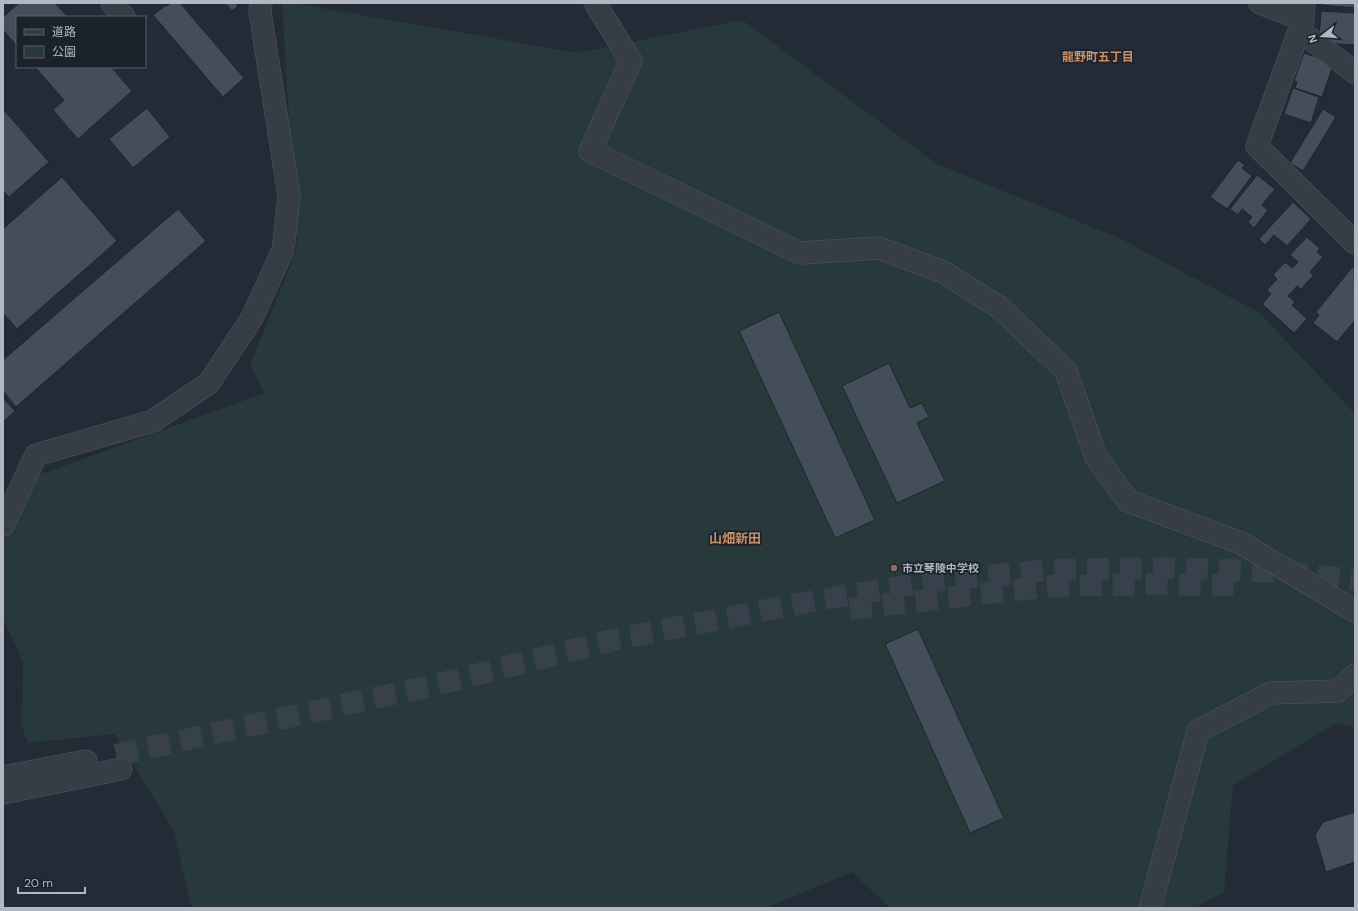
<svg xmlns="http://www.w3.org/2000/svg" width="1358" height="911" font-family="'DM Sans','Noto Sans JP',sans-serif">
<style>
.green{fill:#27393a}
.building{fill:#444e5b;stroke:#1d242e}
.lines{fill:none;stroke-linecap:round;stroke-linejoin:round}
.minor-tunnel{stroke:#38404c;stroke-width:22;stroke-dasharray:22 11;stroke-linecap:butt}
.minor-casing{stroke:#515862;stroke-width:23}
.minor{stroke:#363d47;stroke-width:22}
.education-dot{fill:#8d6e63;stroke:#1b222c;stroke-width:1.5}
.labels{text-anchor:middle;dominant-baseline:central;stroke-width:3.5;stroke-linejoin:round;paint-order:stroke}
.poi-label{font-size:11px;font-weight:bold;fill:#b1b8c4;stroke:#1b222c;text-anchor:start}
.neighbourhood-label{font-size:12px;font-weight:bold;fill:#ca9165;stroke:#1b222c}
.quarter-label{font-size:13px;font-weight:bold;fill:#ca9165;stroke:#1b222c}
</style>
<rect width="100%" height="100%" fill="#232b37"/>
<path class="green" d="M282 3H293L578 53 742 20 937 164 1119 238 1260 313 1355 414V728L1337 723 1233 785 1224 892 1194 908H890L852 872 766 908H192L173 829 114 734 28 743 22 726 23 662 3 618V523L25 480 264 393 250 365 297 249Z"/>
<path class="building" d="M19 3H55L68 17H17V46L3 30V17Z
M171 3H180L244 78 223 97 153 15 166 5 167 6Z
M225 3H236L238 6 232 11Z
M1321 3H1355V8L1321 5Z
M1321 11 1355 13V45L1325 43 1319 38Z
M1304 53 1334 63 1322 97 1295 88 1297 82 1294 81Z
M35 67H111L132 91 78 139 53 110 64 100Z
M1293 88 1319 97 1311 123 1284 114Z
M147 108 170 137 133 168 109 139Z
M3 109 49 162 9 197 3 191Z
M1323 109 1336 117 1303 171 1290 163Z
M1238 160 1245 165 1242 168 1252 176 1227 209 1210 197Z
M1257 175 1275 189 1262 205 1268 210 1254 228 1248 222 1252 217 1242 209 1238 215 1230 209Z
M62 177 117 241 17 329 3 313V229Z
M1293 202 1311 219 1287 246 1274 235 1265 245 1259 239Z
M178 209 206 241 16 407 3 391V360Z
M1307 237 1320 249 1317 252 1323 257 1310 272 1314 275 1301 289 1297 286 1288 296 1295 302 1292 305 1307 319 1294 333 1262 304 1271 294 1267 290 1277 279 1273 275 1285 262 1292 268 1298 262 1290 255Z
M1354 265 1355 320 1337 342 1313 323 1319 315 1316 312Z
M779 312 875 520 835 538 739 331Z
M889 363 910 408 922 403 929 417 917 423 945 481 897 503 842 386Z
M3 398 15 411 3 422Z
M918 629 1004 818 970 833 885 644Z
M1355 812V862L1326 872 1315 835 1323 822Z"/>
<g class="lines">
<path class="minor-tunnel" d="M850 609 1051 586 1159 584 1244 586
M116 755 443 683 616 639 830 598 943 580 1049 570 1166 568 1287 572 1355 580"/>
<defs>
<path id="minor" d="M112 3 124 17
M595 3 631 61 590 151 800 253 879 248 943 272 999 307 1066 371 1096 457 1128 501 1241 543 1355 611
M1260 3 1303 20
M1304 3 1303 20 1257 146 1355 243
M1299 30 1355 73
M3 525 36 455 153 421 209 383 252 318 283 250 289 196 260 12 261 3
M3 777 86 761
M3 793 121 769
M1150 908 1198 731 1271 693 1338 691 1355 675"/>
</defs>
<use href="#minor" class="minor-casing"/>
<use href="#minor" class="minor"/>
</g>
<circle class="education-dot" cx="894" cy="568" r="4"/>
<g class="labels">
<g class="poi-label">
<text x="902" y="568">市立琴陵中学校</text>
</g>
<g class="neighbourhood-label">
<text x="1098" y="57">龍野町五丁目</text>
</g>
<g class="quarter-label">
<text x="735" y="538">山畑新田</text>
</g>
</g>
<rect width="1358" height="911" fill="none" stroke="#b1b8c4" stroke-width="8"/>
<rect x="16" y="16" width="130" height="52" fill="#1b222c" stroke="#575e69"/>
<rect x="24" y="29" width="20" height="6" fill="#363d47" stroke="#575e69"/>
<text x="52" y="36" font-size="12" fill="#b1b8c4">道路</text>
<rect x="24" y="46" width="20" height="12" fill="#27393a" stroke="#575e69"/>
<text x="52" y="56" font-size="12" fill="#b1b8c4">公園</text>
<g transform="translate(1322 36) rotate(253)" stroke="#1b222c" stroke-width="3" paint-order="stroke">
<path d="M0-3L7 15L0 10L-7 15Z" fill="#b1b8c4"/>
<text y="-6" font-size="11" font-weight="bold" text-anchor="middle" fill="#b1b8c4">N</text>
</g>
<path d="M18 887v6h67v-6" fill="none" stroke="#b1b8c4" stroke-width="2"/>
<text x="24" y="887" font-size="12" fill="#b1b8c4" stroke="#1b222c" stroke-width="3" paint-order="stroke">20 m</text>
</svg>
